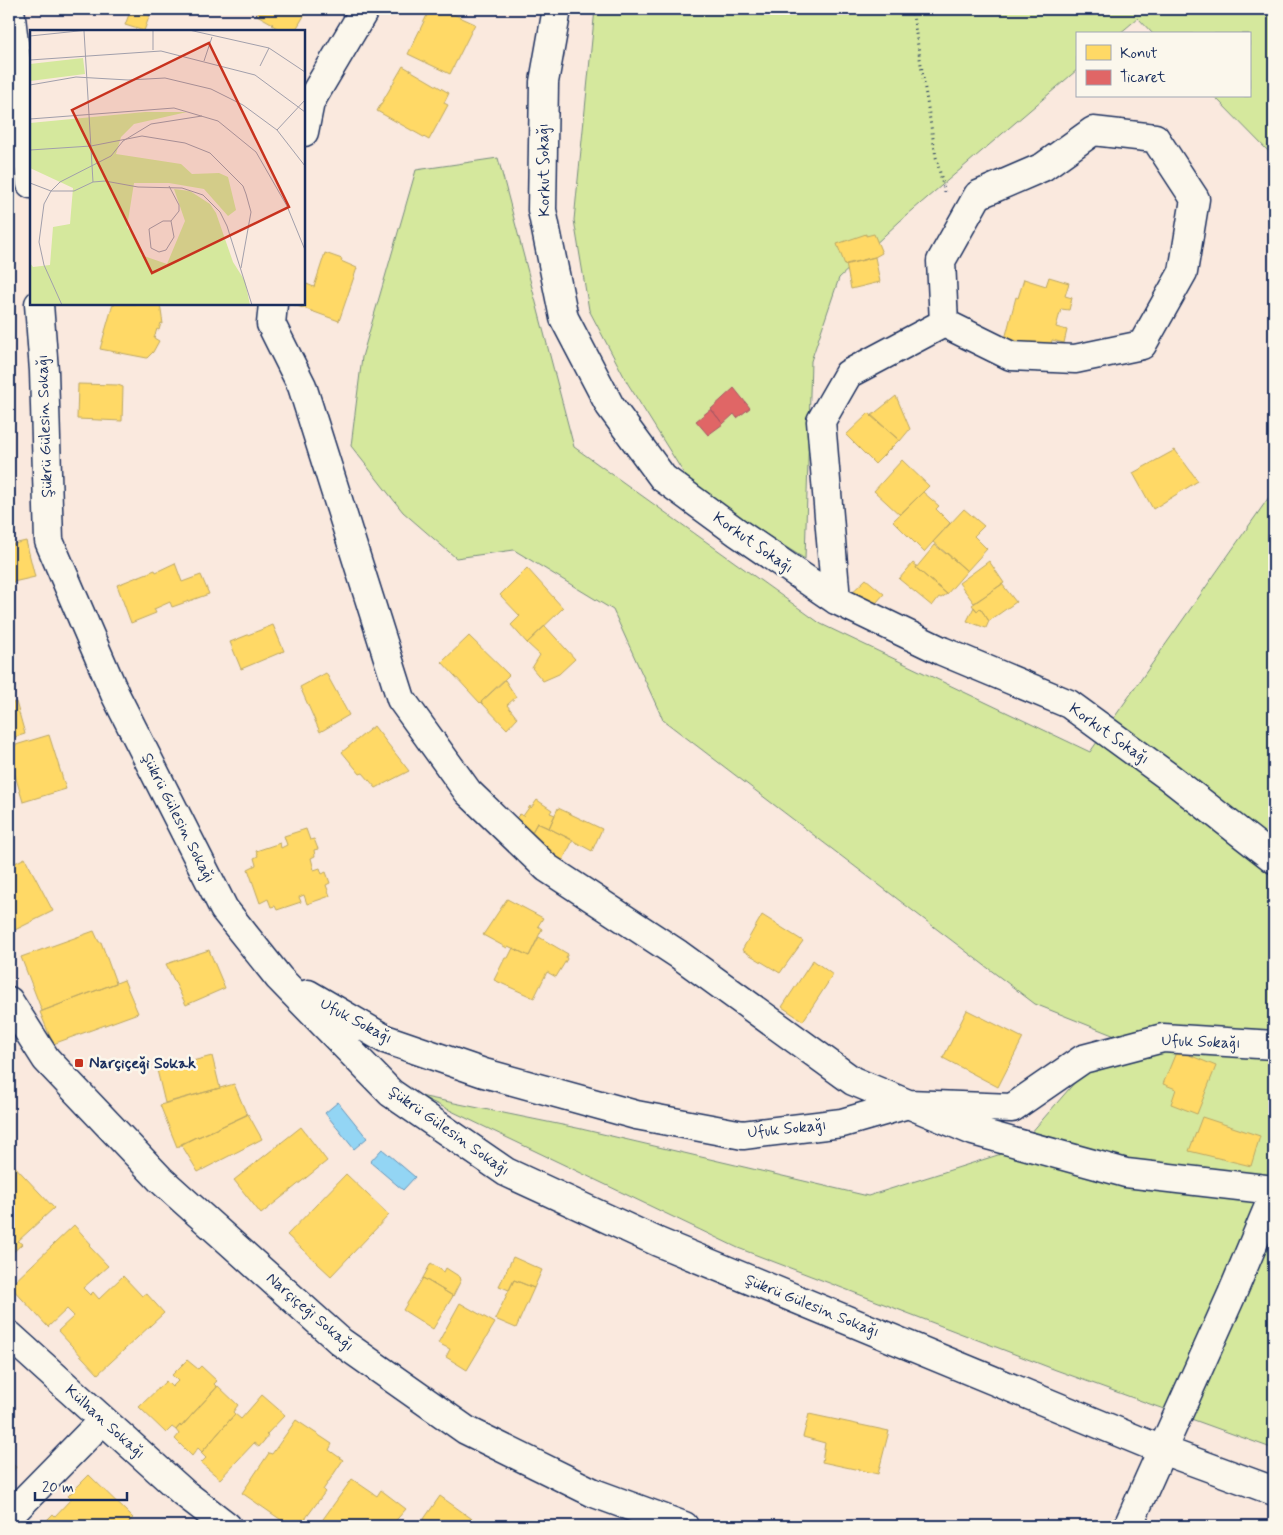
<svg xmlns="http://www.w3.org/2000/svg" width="1283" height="1535" font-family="Mynerve,sans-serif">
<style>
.green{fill:#d5e89d;stroke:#788c7e}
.water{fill:#93d5f4;stroke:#6393b8}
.homes{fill:#ffd966;stroke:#bba664}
.shops{fill:#e06666;stroke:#a55664}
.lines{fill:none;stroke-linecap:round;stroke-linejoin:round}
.street-casing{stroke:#1b2f5e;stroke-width:31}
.path{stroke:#1b2f5e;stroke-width:3;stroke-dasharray:1 4;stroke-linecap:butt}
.street{stroke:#fbf7ec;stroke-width:28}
.poi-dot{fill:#c8321e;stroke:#fbf7ec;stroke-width:2}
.labels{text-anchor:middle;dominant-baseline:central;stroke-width:5;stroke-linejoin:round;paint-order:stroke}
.street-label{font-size:16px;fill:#1b2f5e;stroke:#fbf7ec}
.poi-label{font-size:16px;font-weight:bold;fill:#1b2f5e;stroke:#fbf7ec;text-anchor:start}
.inset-road{fill:none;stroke:#a19fab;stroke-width:1}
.view{fill:#c8321e;fill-opacity:0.15;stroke:#c8321e;stroke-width:2.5}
.inset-edge{fill:none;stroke:#1b2f5e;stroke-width:2.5}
</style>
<rect width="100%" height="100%" fill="#fae9de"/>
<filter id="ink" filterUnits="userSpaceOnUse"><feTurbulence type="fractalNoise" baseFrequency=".02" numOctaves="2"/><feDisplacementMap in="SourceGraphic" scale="10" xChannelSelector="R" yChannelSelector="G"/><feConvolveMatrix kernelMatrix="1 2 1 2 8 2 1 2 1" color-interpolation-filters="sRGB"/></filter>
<g filter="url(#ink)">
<path class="green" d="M595 9H1274V157L1214 96H1249V34H1153L1138 18 1119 34H1077V70L900 221 839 278 811 361 805 559 693 488 628 384 589 310 574 220Z
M498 158 574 447 821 624 1090 752 1274 490V1449L1056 1370 738 1248 420 1096 577 1128 868 1196 1017 1149 1115 1036 1035 1004 663 720 613 610 514 550 456 558 403 512 351 446 362 357 416 170Z"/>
<path class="water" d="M338 1102 367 1138 354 1149 325 1113Z
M382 1149 415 1177 403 1190 370 1162Z"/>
<path class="homes" d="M131 9H152L144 31 125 25Z
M260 9H308L295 31H282L272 25 273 24 257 15Z
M430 9H442L475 24 450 74 408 54Z
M403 66 449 93 444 103 448 105 429 140 377 111Z
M866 234V236L874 234 882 253 875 257 845 265 837 244Z
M325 253 342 259 341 261 357 268 339 321 292 304H304V283L314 287Z
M875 257 880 282 851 289 846 264Z
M1049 277 1069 283 1065 296 1072 298 1069 310 1061 309 1056 327 1067 330 1064 343 1052 340 1050 350 1005 339 1016 297 1018 298 1024 279 1046 286Z
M113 304H160L163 324 161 323 159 330 157 329 154 338 159 341 153 352 147 358 100 349Z
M78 384 118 385 123 387 122 421 77 419Z
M896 396 910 429 900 441 871 416Z
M869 413 899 440 875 464 846 435Z
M1175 450 1198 481 1153 509 1133 473Z
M902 460 929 486 900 515 874 491Z
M923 492 939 506 936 509 950 523 924 552 893 521Z
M964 509 984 526 974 536 987 549 967 571 933 542Z
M26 541 35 577 9 583V545Z
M935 545 946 554 947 553 967 571 947 594 916 568Z
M989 561 1004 583 974 603 959 583Z
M175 563 182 582 201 575 209 594 172 607 170 602 154 609 156 613 131 623 117 585 155 570 156 572Z
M913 563 917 566 916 568 947 594 941 598 939 597 932 606 899 579Z
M527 568 563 608 527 643 511 625 520 616 500 595Z
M866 579 884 594 876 603 878 605 866 617 845 599Z
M1002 584 1016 602 989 621 980 608 977 611 972 605Z
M974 607 977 611 980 608 989 621 986 628 967 621Z
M273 625 284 651 241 669 230 642Z
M545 626 575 659 559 674 543 681 532 668 540 655 527 643Z
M469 636 509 675 480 703 442 662Z
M326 673 349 715 320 732 300 687Z
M505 680 516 697 507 705 517 718 507 729 481 702Z
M16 702 25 734 9 739V704Z
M374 726 409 771 376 788 363 773 360 774 342 752Z
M49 735 66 789 23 802 9 755V747Z
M537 800 552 810 550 813 555 815 549 828 537 823 528 839 506 833 516 818 520 814 523 816 530 806 531 808Z
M558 808 602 829 592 851 549 828Z
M537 823 573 840 559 868 528 839Z
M306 829 310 840 314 839 318 849 314 850 315 856 311 858 314 870 320 868 322 874 326 872 330 883 326 885 330 896 307 904 304 895 299 897 301 902 277 910 275 906 271 907 268 899 260 903 248 869 256 865 254 858 258 856 256 851 280 843 281 848 287 845 284 836Z
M25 858 53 911 9 933V866Z
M507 899 543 918 538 926 542 929 529 956 508 946 507 948 483 935Z
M762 915 803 941 780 973 742 950Z
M94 931 99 942H101L116 983 42 1011 21 957Z
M539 937 568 954 566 957 567 959 556 977 547 972 534 998 494 980 505 958H508L513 948 529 956Z
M209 950 225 988 186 1005 166 964Z
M813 960 833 975 803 1021 782 1007Z
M124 980 138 1013 53 1044 40 1012Z
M967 1010 1023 1038 998 1087 943 1058Z
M1177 1050 1216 1066 1197 1114 1171 1104 1176 1089 1163 1084Z
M212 1056 220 1088 165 1103 157 1070Z
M234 1084 247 1115 214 1130 198 1137V1136L177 1147 160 1105Z
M248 1114 262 1139 198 1172 181 1144 198 1136V1137L214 1130Z
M1202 1117 1260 1136 1251 1166 1189 1151Z
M301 1127 327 1161 261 1214 234 1180Z
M9 1160 54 1208 18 1241 22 1244 9 1256Z
M346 1174 389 1215 331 1276 287 1235Z
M74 1225 91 1244 89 1246 108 1266 83 1288 90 1295 93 1292 99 1299 123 1276 142 1296 146 1293 164 1313 98 1374 58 1331 74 1316 67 1309 48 1327 10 1286Z
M513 1257 542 1270 534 1288 514 1280 509 1290 499 1286Z
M431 1263 444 1272 446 1268 460 1277 461 1280 453 1296 423 1278Z
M423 1278 453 1296 433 1329 403 1310Z
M514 1280 534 1288 516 1328 495 1319Z
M460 1303 495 1323 467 1370 446 1357 450 1349 438 1343Z
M187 1360 198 1369 201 1366 217 1381 214 1384 217 1387 181 1427 180 1425 176 1430 172 1427 166 1433 139 1407 166 1381 172 1387 178 1381 172 1375Z
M218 1386 238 1405 233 1412 235 1414 202 1452 198 1448 192 1456 175 1439 179 1434 176 1430 180 1425 181 1427Z
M262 1395 285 1415 266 1435 268 1436 259 1447 254 1443 220 1479 201 1463 206 1458 201 1453 235 1414 241 1419Z
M809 1414 889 1431 878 1474 822 1462 825 1443 803 1437Z
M296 1420 332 1444 329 1450 343 1460 323 1490 325 1492 300 1526H290L242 1493 269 1453 272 1454Z
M9 1461 16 1467 9 1476Z
M89 1475 133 1518 125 1526H41L53 1514 55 1516 71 1499 68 1496Z
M352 1479 377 1496 381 1490 406 1509 391 1526H318Z
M440 1496 482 1526H419Z"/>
<path class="shops" d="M734 388 750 408 737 418 734 414 723 424 711 409Z
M711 409 723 424 708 435 696 421Z"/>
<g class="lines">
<defs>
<path id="street" d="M10 9 31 184
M557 9 544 82 542 210 564 318 610 406 663 478 738 533 836 600 942 651 1069 704 1169 777 1274 859
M304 132 310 102 365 9
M39 304 44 371 49 541 115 694 224 909 279 978 391 1093 506 1172 658 1242 1162 1450 1274 1491
M273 304 271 324 302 386 401 699 468 792 547 868 678 954 853 1081 973 1131 1126 1173 1274 1190
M836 600 821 421 848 374 944 323 1011 356 1075 359 1142 345 1183 272 1195 199 1155 138 1093 131 1043 167 978 195 941 261 944 323
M308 994 385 1039 484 1073 636 1115 743 1135 842 1123 908 1104 1012 1108 1083 1059 1163 1038 1274 1045
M9 1001 46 1059 160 1179 341 1342 466 1430 594 1493 684 1526
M9 1335 184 1493 227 1526
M9 1516 103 1420
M1128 1526 1232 1294 1274 1194"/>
</defs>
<use href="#street" class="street-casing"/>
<path class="path" d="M912 9 936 157 945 193"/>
<use href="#street" class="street"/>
</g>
</g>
<rect class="poi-dot" x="74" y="1058" width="10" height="10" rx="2.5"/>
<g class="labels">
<g class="street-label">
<text transform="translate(544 170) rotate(-91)">Korkut Sokağı</text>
<text transform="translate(45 426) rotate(-92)">Şükrü Gülesin Sokağı</text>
<text transform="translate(753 543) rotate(35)">Korkut Sokağı</text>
<text transform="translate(1109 734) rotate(35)">Korkut Sokağı</text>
<text transform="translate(178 818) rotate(63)">Şükrü Gülesin Sokağı</text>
<text transform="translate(356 1021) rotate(28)">Ufuk Sokağı</text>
<text transform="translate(1201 1042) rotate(2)">Ufuk Sokağı</text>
<text transform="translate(787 1129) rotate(-6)">Ufuk Sokağı</text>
<text transform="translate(449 1131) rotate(35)">Şükrü Gülesin Sokağı</text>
<text transform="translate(812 1306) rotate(22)">Şükrü Gülesin Sokağı</text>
<text transform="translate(310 1312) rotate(41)">Narçiçeği Sokağı</text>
<text transform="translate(105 1422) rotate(42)">Külhan Sokağı</text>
</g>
<g class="poi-label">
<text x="89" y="1063">Narçiçeği Sokak</text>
</g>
</g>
<g transform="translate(30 30)">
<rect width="275" height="275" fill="#fae9de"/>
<path d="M53 28 55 44 0 51V34ZM115 82H157L104 94 91 107 86 124 151 134 162 144 189 143 198 147 206 180 198 186 174 159 139 153H104L97 197 109 214 111 225 137 234 155 191 144 159 160 161 180 174 186 183 203 232 215 251 220 275H0V233L3 237 20 235 23 197 40 194 43 158 0 138V93Z" fill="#d5e89d"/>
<path class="inset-road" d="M123 0V20M159 0 239 18 275 42M54 1 63 152M0 6 58 0M0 30 131 21 225 45 275 82M174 31 182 7M230 36 239 18M0 55 46 47 98 50 135 48 181 59 213 75 247 100 275 136M0 89 144 78 188 91 226 122 257 176 275 220M247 100 275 70M0 120 61 116 112 106 155 113 180 123 213 156 216 164 221 182 211 238M0 153 21 161H44L63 152 75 151 108 157 152 158 173 165 190 182 197 196 222 275M139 156 149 175V181L141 191H133L119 199 121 218 129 222 136 220 144 207 141 191M32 275 14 235 9 212 14 174 21 161 30 152 81 126 93 111 121 94 172 86"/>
<path class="view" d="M179 13 259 177 122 243 42 80Z"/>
<rect width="275" height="275" class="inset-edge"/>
</g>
<rect width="1283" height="1535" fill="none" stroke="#fbf7ec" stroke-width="30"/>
<rect x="15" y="15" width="1253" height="1505" fill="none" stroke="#1b2f5e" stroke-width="2" filter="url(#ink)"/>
<rect x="1076" y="32" width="175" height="65" fill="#fbf7ec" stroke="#a1a7b3"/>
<rect x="1086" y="45" width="25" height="15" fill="#ffd966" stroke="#a1a7b3"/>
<text x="1120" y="58" font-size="15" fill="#1b2f5e">Konut</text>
<rect x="1086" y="70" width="25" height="15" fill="#e06666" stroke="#a1a7b3"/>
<text x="1120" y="82" font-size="15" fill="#1b2f5e">Ticaret</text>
<path d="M35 1492v8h92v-8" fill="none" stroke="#1b2f5e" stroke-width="2.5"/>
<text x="42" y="1492" font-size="15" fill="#1b2f5e" stroke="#fbf7ec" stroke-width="4" paint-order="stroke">20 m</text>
</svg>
